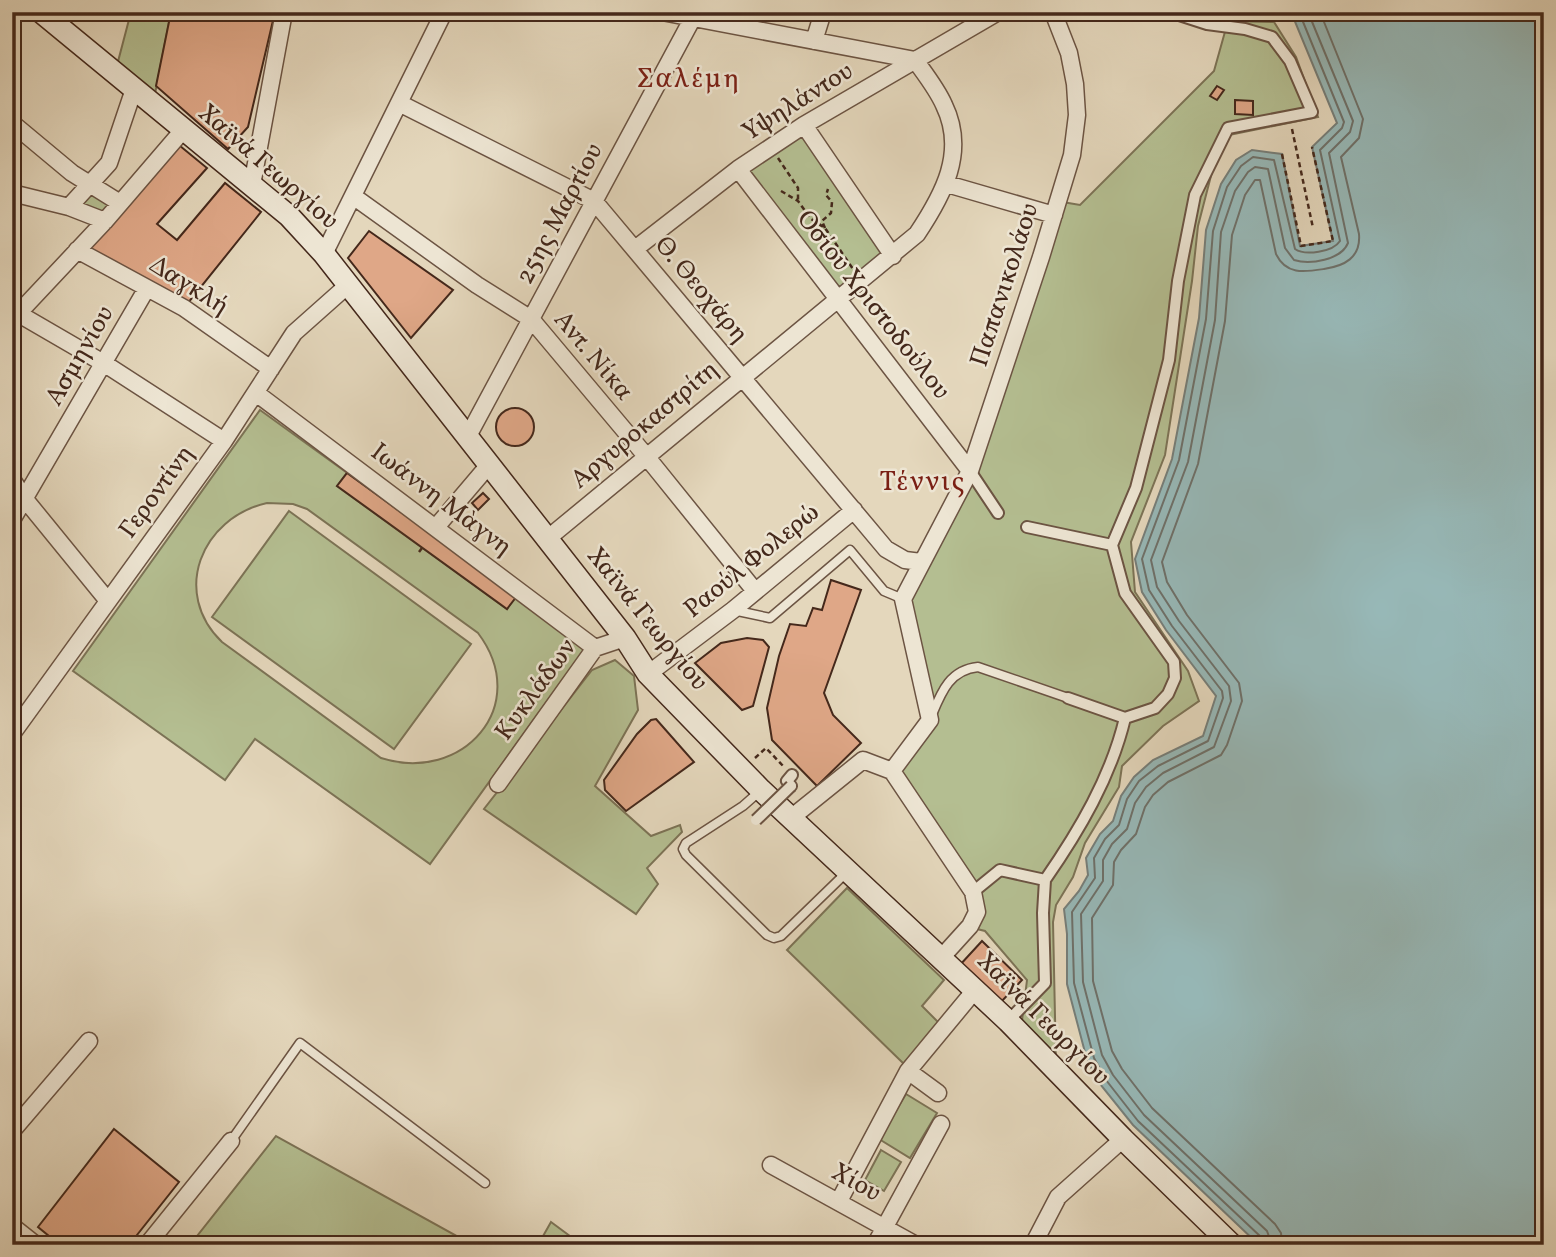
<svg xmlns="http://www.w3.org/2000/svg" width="1556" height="1257" font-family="Vollkorn,serif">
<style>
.green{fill:#b4be91;stroke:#7c7356;stroke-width:2;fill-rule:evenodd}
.water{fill:#97b8b7;stroke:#767e79;stroke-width:2}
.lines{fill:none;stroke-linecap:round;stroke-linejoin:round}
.shore{stroke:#6e7069;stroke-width:2}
.building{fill:#dfa787;stroke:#44281b;stroke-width:2}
.service-casing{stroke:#6c5443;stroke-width:11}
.pedestrian-casing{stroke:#6c5443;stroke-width:14}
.minor-casing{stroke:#6c5443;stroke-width:19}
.secondary-casing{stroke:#44281b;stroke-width:24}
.path{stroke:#44281b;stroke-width:2.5;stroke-dasharray:5 3.5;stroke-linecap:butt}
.service{stroke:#ede5d3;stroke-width:8}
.pedestrian{stroke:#ede5d3;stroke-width:10}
.minor{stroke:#ede5d3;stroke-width:16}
.secondary{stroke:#ede5d3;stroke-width:21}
.pedestrian-bridge-casing{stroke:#6c5443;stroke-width:14;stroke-linecap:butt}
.pedestrian-bridge{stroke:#ede5d3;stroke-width:10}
.labels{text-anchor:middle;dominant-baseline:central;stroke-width:5;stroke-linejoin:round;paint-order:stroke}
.street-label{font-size:26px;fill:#44281b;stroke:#ede5d3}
.neighbourhood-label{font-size:28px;letter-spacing:2px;fill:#7a1f14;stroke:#ede5d3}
</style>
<rect width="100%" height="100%" fill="#e4d7bc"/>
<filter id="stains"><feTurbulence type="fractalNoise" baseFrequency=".00286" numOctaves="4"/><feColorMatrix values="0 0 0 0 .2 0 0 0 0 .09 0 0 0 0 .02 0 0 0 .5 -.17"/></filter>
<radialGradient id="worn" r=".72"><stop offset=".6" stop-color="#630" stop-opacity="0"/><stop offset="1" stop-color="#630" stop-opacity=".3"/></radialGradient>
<path class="green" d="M131 12H171L153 104 115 73Z
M1228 21 1274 22 1296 57 1318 117 1229 135 1213 168 1198 226 1192 281 1165 455 1131 542 1135 592 1188 671 1199 701 1163 726 1122 766 1119 787 1085 843 1073 877 1056 905 1053 922 1056 1064 1021 1029 1027 980 985 931 973 928 981 916 896 770 932 720 907 599 974 469 1062 202 1080 205 1214 71Z
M804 125 893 256 838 299 738 169Z
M90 183 120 203 105 221 69 207Z
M260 410 587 646 430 864 255 739 225 780 73 671ZM347 473 516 595 507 609 337 486ZM267 503 293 504 307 509 478 633C533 706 462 784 381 758L222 642C171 593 201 518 267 503Z
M289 511 471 644 394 749 212 617Z
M615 660 634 676 638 710 595 786 651 836 680 825 682 832 647 868 658 884 636 914 484 809 592 670Z
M847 888 944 980 922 1006 940 1024 905 1065 787 950Z
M906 1094 937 1113 910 1158 879 1139Z
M276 1136 473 1245H190Z
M881 1150 901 1162 884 1191 865 1180Z
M551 1222 582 1245H538Z"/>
<path class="water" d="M1291 12H1544V1245H1259L1133 1125 1100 1084 1087 1060 1067 984V934L1064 909 1079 891 1088 875 1086 858 1100 834 1113 821 1121 796 1134 777 1153 760 1203 736 1216 696 1166 630 1142 592 1135 559 1172 459 1199 318 1206 230 1221 184 1236 160 1252 150 1282 154 1300 246 1333 241 1312 147 1337 123Z"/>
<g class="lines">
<path class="shore" d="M1263 1245 1261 1237 1138 1121 1106 1080 1094 1058 1074 983 1072 912 1095 878 1094 858 1105 839 1119 825 1127 799 1139 781 1158 766 1208 741 1223 698 1222 691 1172 626 1149 590 1142 559 1179 460 1206 319 1213 231 1227 187 1241 166 1253 157 1274 160 1295 249C1305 256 1333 252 1340 241L1320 150 1342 128 1344 122 1299 12
M1272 1245 1267 1231 1144 1115 1113 1075 1102 1055 1083 982 1081 914 1103 881V860L1112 844 1127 829 1135 803 1146 787 1163 773 1214 747 1231 701 1229 686 1179 621 1157 587 1151 560 1188 462 1215 320 1221 232 1235 191 1248 172 1255 167 1268 169 1285 248 1294 260C1310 265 1341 260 1348 243L1329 153 1350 132 1353 121 1308 12
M1282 1245 1281 1233 1275 1224 1152 1108 1122 1069 1112 1051 1093 981 1092 918 1113 885 1114 862 1121 850 1136 834 1145 807 1153 795 1168 782 1221 755 1227 745 1242 701 1239 683 1187 615 1167 582 1162 562 1198 464 1225 321 1232 235 1245 195 1255 180H1260L1276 254C1286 275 1304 272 1324 269 1344 266 1361 258 1359 234L1341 157 1359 138 1363 119 1320 12"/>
</g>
<path class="building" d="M171 12H275L248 127 228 149 156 86Z
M1217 86 1224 90 1217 100 1210 96Z
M1235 100 1253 101V115L1235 114Z
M174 141 207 168 157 224 177 240 225 183 261 212 184 308 77 250Z
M369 231 453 290 411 338 348 258Z
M496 427a19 19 0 1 1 38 0a19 19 0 1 1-38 0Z
M347 473 517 596 507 609 337 486Z
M483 493 489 499 478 510 472 503Z
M831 580 861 590 824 693 833 715 861 743 817 786 772 740 767 708 779 656 790 624 806 626 813 608 822 610Z
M747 638 763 640 769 647 753 706 742 710 695 663 721 643Z
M656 719 694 762 626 811 605 790 604 780 637 734 651 720Z
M982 941 1022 980 999 1004 959 966Z
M114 1129 179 1182 129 1245H60L38 1227Z"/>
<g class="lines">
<defs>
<path id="service" d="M733 610 770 618 850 550 884 591 903 599
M931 717C941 693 949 670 978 667L1068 698
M760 791 743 806 686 843 683 849 686 855 767 935 774 938 781 936 847 872
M231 1141 300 1043 485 1183"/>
<path id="pedestrian" d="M970 471 998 513
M1027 527 1112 545
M1068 698 1125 718 1155 708 1168 694 1175 678 1174 662 1125 593 1112 545 1136 488 1169 360 1178 281 1195 195 1228 128 1312 112 1290 61 1272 37 1245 29 1207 24 1170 12
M791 786 787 781 792 775
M973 892 1000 870 1045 880C1079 831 1111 777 1125 718
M1008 1021 1045 983 1043 913 1045 880"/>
<path id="minor" d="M814 41 823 12
M399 103 594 201 886 549 905 560 921 562
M12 123 72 173 120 203
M804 125 893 256
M738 169 970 471
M947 184 1054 215
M252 185 284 12
M12 193 69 207 105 221
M353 196 477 285 531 319 646 456 755 591
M69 207 109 163 134 89
M635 249 738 169 804 125 998 12
M77 250 184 308 271 369
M324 254 444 12
M12 310 105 364 224 441
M12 320 105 221 184 129
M256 393 595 648
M467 438 696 12
M12 479 24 498 108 601
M12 520 147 288
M437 526 488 466
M547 539 917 234C943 195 967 152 944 105 937 89 925 74 915 60L662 12
M648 674 733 610 854 510
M12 734 224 441 294 333 348 285
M892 771 930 720 903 599 970 471 1041 257 1072 155 1077 115 1075 84 1069 53 1053 12
M498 784 595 648 625 638
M791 818 863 760 892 771 973 892 977 912 970 926 941 958
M908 1071 938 1093
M12 1131 89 1041
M771 1165 916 1245
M839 1201 908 1071 975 990
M12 1226 36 1245
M147 1245 231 1141
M875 1245 941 1124
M1033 1245 1058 1197 1123 1139"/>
<path id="secondary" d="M41 12 289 216 324 254 625 638 648 674 761 790 1008 1021 1123 1139 1232 1245"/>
</defs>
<use href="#service" class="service-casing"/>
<use href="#pedestrian" class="pedestrian-casing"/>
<use href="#minor" class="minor-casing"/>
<use href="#secondary" class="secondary-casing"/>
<path class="path" d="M1292 129 1313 228
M1282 154 1301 246 1333 241 1312 147
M778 158 798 188V201
M781 191 798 201 811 219 825 228 853 269
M825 228 822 221 831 213 832 202 826 195 828 189
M419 552 422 548
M755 758 766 748 785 768"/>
<use href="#service" class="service"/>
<use href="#pedestrian" class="pedestrian"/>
<use href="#minor" class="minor"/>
<use href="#secondary" class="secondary"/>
<defs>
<path id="pedestrian-bridge" d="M756 820 791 786"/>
</defs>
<use href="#pedestrian-bridge" class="pedestrian-bridge-casing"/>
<use href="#pedestrian-bridge" class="pedestrian-bridge"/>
</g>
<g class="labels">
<g class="street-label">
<text transform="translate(798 102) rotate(-32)">Υψηλάντου</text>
<text transform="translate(268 167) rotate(41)">Χαϊνά Γεωργίου</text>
<text transform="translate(560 214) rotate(-62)">25ης Μαρτίου</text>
<text transform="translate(1005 285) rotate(-72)">Παπανικολάου</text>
<text transform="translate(189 286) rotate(32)">Δαγκλή</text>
<text transform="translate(701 290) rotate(50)">Θ. Θεοχάρη</text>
<text transform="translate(873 305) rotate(52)">Οσίου Χριστοδούλου</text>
<text transform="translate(80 356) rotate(-60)">Ασμηνίου</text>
<text transform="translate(593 356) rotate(50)">Αντ. Νίκα</text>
<text transform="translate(645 425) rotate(-40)">Αργυροκαστρίτη</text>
<text transform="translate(157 492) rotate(-54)">Γεροντίνη</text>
<text transform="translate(441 500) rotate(37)">Ιωάννη Μὰγνη</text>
<text transform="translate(752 561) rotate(-39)">Ραούλ Φολερώ</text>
<text transform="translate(647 619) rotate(51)">Χαϊνά Γεωργίου</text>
<text transform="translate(536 690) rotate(-54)">Κυκλάδων</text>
<text transform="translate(1043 1019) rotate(45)">Χαϊνά Γεωργίου</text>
<text transform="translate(856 1183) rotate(29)">Χίου</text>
</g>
<g class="neighbourhood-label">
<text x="689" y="79">Σαλέμη</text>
<text x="923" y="482">Τέννις</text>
</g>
</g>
<rect width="1556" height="1257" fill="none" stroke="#e4d7bc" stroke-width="42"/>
<rect x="14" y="14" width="1528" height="1229" fill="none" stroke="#44281b" stroke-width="3.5"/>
<rect x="21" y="21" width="1514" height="1215" fill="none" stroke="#44281b" stroke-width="2"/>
<rect width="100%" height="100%" filter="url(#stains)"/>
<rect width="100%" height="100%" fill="url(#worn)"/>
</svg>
